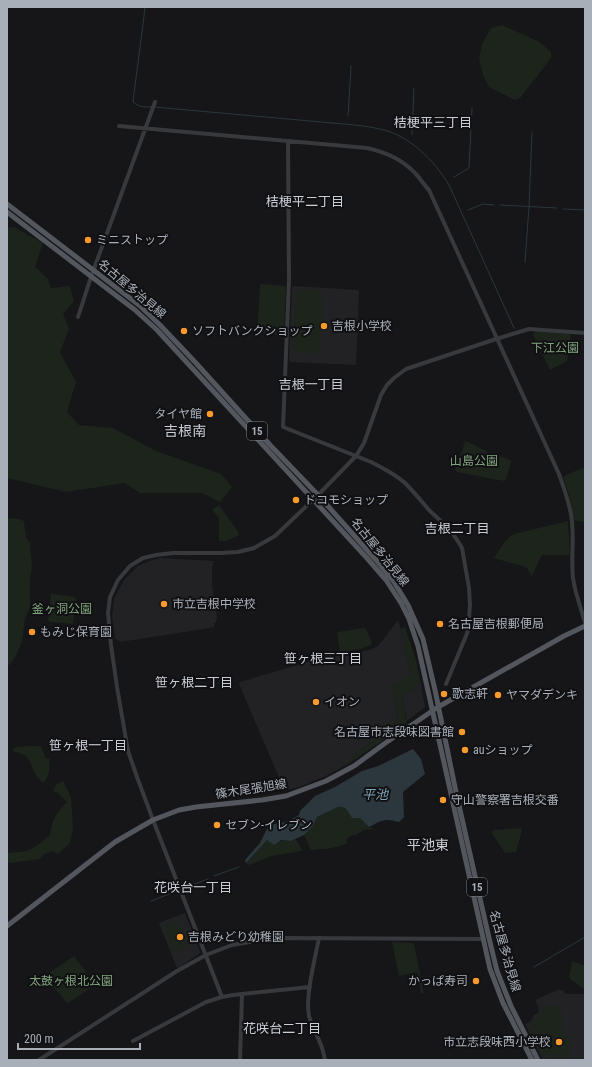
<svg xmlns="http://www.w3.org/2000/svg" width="592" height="1067" font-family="'Roboto Condensed','Noto Sans JP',sans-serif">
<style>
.built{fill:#222225}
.green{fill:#1c241c}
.water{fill:#2b373d}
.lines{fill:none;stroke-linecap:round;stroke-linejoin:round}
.stream{stroke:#2b373d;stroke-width:1}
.minor{stroke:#37393d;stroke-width:4}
.major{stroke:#53565d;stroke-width:5}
.poi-dot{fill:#fa992c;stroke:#111113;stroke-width:1.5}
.labels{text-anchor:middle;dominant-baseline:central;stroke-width:4;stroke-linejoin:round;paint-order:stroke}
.shield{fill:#111113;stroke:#7b8087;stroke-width:1}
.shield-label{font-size:11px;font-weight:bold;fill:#a8afb9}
.poi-label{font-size:12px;fill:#a8afb9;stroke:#111113;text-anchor:start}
.street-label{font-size:12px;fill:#a8afb9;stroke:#111113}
.park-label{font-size:12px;fill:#80a57e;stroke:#111113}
.neighbourhood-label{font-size:13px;fill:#c9cdd5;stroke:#111113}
.water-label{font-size:13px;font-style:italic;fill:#7da3b5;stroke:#111113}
.quarter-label{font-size:14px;fill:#c9cdd5;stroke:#111113}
</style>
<rect width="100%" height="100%" fill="#161618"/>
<path class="built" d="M294 286 358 290 359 292 356 365 290 362 289 360 292 287Z
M160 558 214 561 212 567V585L217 617 216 623H214V627L204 629 120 642 115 638 112 617 114 599 118 591 124 580 138 566 152 560Z
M398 620 403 637 411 675 393 686 398 720 350 759 351 762 326 776 296 788 285 790 284 789 239 684 240 682 314 660 361 652 372 649 378 646 383 640Z
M421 684 425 707 407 721 402 696Z
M185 913 200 951 199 954 178 968H177L159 923Z
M557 990H563L565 994H585V1060H543L525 1024 531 1021 534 1015 538 1013 539 1009 535 1000Z"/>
<path class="green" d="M502 25 538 41 551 52V58L542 70 520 98 515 100 489 87 483 75 479 59 482 44 491 28Z
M14 227 43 243 35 267 48 279 51 288 70 286 74 301 63 314 69 329 60 352 76 382 67 412 79 425 113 428 156 451 221 474 232 487 220 502 202 493H140L125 483 66 492 7 478V228Z
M261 284 285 286 286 288 284 334 283 335 258 333 257 331 260 286Z
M299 290 318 291 323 297 320 351 315 354 293 352 295 303H298Z
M535 331 568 333 571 336 567 361 550 370 533 335Z
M466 441 488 452 510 460 511 462 506 480 504 481 457 472 455 470 465 442Z
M585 467V522L576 521 574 520 569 495 563 478 564 476Z
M219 505 239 533 238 536 226 541H219V518L212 510Z
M7 518 19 519 24 521 26 538 30 543 32 566 30 581V607L25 619 22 641 16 656 9 665 7 666Z
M568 521 570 555H542L532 576 526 567 511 563 494 558C500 549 505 539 514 534Z
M51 594H53L74 597 76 598 73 623 72 624 50 622 48 620Z
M405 627 416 660 421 684 402 696 407 724 351 762 350 759 398 720 393 686 411 674 401 629Z
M364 628 366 629 372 643 371 645 360 649 340 652 337 633 338 632Z
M30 746H41L46 759 49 758C50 769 50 775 43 783 40 780 36 776 34 772 28 757 30 755 12 751L16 747Z
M63 781 71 797 73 828 70 843 58 854 53 851 44 854 40 859 10 863 7 861V853L27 851 38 845 50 835C53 818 55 814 67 802L58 793 53 791 56 785Z
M341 806C350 811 347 813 353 818H360L370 828 373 827V829L364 830 356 835H352L347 839V843C335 849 323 849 311 850L304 835 313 826 317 817 335 808Z
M520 828 522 830 516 852 505 853 492 833 493 830Z
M296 839 302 850 301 851 271 856 249 865 246 863 267 840 291 841Z
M177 921 186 944 184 948 174 952 164 926Z
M392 942 412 943 414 944 424 993H421L417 972 399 976Z
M74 956 95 984V985L68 1003 66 1002 46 978V975Z
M572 961 585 966V990L569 978Z
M560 1005 564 1036H569L570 1057 555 1058 550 1052 549 1054 543 1057 530 1032 534 1030 531 1022C537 1020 540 1015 542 1009L547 1006Z"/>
<path class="water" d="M413 749 421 759 425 774 403 792 404 817 399 822C385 818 382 820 369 827L360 818H352C348 812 346 805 338 807L317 817 313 826 304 835 291 841 281 840 274 845 267 840 246 863 245 860 260 843 269 825 286 822 299 815 300 811 315 796 335 787 362 771 378 766Z"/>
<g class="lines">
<path class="stream" d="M145 7 143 24 133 101C136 107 145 107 151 107
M154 107 355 125C363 126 371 127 380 129 409 135 434 160 449 185L514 328
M348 116 351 66
M412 135 414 88
M454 177 469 168 472 108
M500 205 557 208
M563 209 585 210
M468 210 483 204 494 205
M525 262 529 207 532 132
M214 876 239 867
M184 888 208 879
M151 901 177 891
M534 967 585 937"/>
<path class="minor" d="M119 126 367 148C385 152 402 159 415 173 420 178 424 185 429 190L559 474C564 489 571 506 572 522 574 541 571 559 573 578 575 593 581 608 585 623
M288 141 289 280 283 427 371 462C383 468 395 474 405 483 414 492 422 502 430 511 442 522 454 533 462 548L469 588 470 605 468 631 446 684
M78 317 91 277 155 102
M319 938C315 959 305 996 309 1016 312 1027 317 1035 321 1045 323 1050 324 1055 325 1060
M222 997 153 820 137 777 128 751 117 687 111 645 108 613 110 597 118 580 130 566 143 558 156 555 173 553H221L238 552 254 548 275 536 318 495 356 456 364 443 381 395 387 385 394 378 406 369 496 339 529 329 585 333
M133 1041 206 1002 222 997 233 995 310 987
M39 1060 177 971 206 955 232 945 267 939 279 938 483 939
M240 1060 242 994"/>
<path class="major" d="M7 204 139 305 160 325 195 362 271 446 318 495 376 560 394 582 408 605 423 639 435 690 456 792 489 938 497 971 511 1006 538 1060
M7 212 135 310 157 330 366 557 386 580 401 603 409 619 418 646 490 969 503 1003 532 1060
M7 926 115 842 153 820 179 810 196 807 262 800 286 796 326 781 354 766 384 744 438 707 564 636 585 626"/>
</g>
<g class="poi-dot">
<circle cx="88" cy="240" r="4"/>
<circle cx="324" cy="326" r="4"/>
<circle cx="184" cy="331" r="4"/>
<circle cx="210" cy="414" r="4"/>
<circle cx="296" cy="500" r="4"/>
<circle cx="164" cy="604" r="4"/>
<circle cx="440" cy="624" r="4"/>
<circle cx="32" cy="632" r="4"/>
<circle cx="444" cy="694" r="4"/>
<circle cx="498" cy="695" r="4"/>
<circle cx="316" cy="702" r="4"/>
<circle cx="462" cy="732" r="4"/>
<circle cx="465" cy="750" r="4"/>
<circle cx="443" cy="800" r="4"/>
<circle cx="217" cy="825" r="4"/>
<circle cx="180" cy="937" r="4"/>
<circle cx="476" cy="981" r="4"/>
<circle cx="559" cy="1042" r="4"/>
</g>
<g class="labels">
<g class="shield">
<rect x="247" y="422" width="20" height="18" rx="3"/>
<rect x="467" y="878" width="20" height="18" rx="3"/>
</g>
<g class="shield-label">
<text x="257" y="431">15</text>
<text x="477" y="887">15</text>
</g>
<g class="poi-label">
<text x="96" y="240">ミニストップ</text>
<text x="332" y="326">吉根小学校</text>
<text x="192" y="331">ソフトバンクショップ</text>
<text x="202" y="414" text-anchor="end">タイヤ館</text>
<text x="304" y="500">ドコモショップ</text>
<text x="172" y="604">市立吉根中学校</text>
<text x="448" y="624">名古屋吉根郵便局</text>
<text x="40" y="632">もみじ保育園</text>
<text x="452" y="694">歌志軒</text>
<text x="506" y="695">ヤマダデンキ</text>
<text x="324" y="702">イオン</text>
<text x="454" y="732" text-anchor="end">名古屋市志段味図書館</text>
<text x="473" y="750">auショップ</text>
<text x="451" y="800">守山警察署吉根交番</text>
<text x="225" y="825">セブン-イレブン</text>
<text x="188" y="937">吉根みどり幼稚園</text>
<text x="468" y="981" text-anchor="end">かっぱ寿司</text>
<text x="551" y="1042" text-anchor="end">市立志段味西小学校</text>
</g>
<g class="street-label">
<text transform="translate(132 289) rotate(40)">名古屋多治見線</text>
<text transform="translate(380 552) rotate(51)">名古屋多治見線</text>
<text transform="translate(251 789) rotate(-9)">篠木尾張旭線</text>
<text transform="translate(505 951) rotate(74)">名古屋多治見線</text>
</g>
<g class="park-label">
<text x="555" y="348">下江公園</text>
<text x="474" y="461">山島公園</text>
<text x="62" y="609">釜ヶ洞公園</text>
<text x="71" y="981">太鼓ヶ根北公園</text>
</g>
<g class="neighbourhood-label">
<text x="433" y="122">桔梗平三丁目</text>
<text x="305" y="201">桔梗平二丁目</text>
<text x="311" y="384">吉根一丁目</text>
<text x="457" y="528">吉根二丁目</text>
<text x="323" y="658">笹ヶ根三丁目</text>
<text x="194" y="682">笹ヶ根二丁目</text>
<text x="88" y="745">笹ヶ根一丁目</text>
<text x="193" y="887">花咲台一丁目</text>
<text x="282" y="1028">花咲台二丁目</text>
</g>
<g class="water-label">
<text x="375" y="794">平池</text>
</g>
<g class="quarter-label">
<text x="185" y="431">吉根南</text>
<text x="428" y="845">平池東</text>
</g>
</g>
<rect width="592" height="1067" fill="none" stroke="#a8afb9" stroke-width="16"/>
<path d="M18 1043v6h122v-6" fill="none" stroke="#a8afb9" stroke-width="2"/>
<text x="24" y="1043" font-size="12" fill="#a8afb9" stroke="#111113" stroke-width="3" paint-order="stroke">200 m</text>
</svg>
